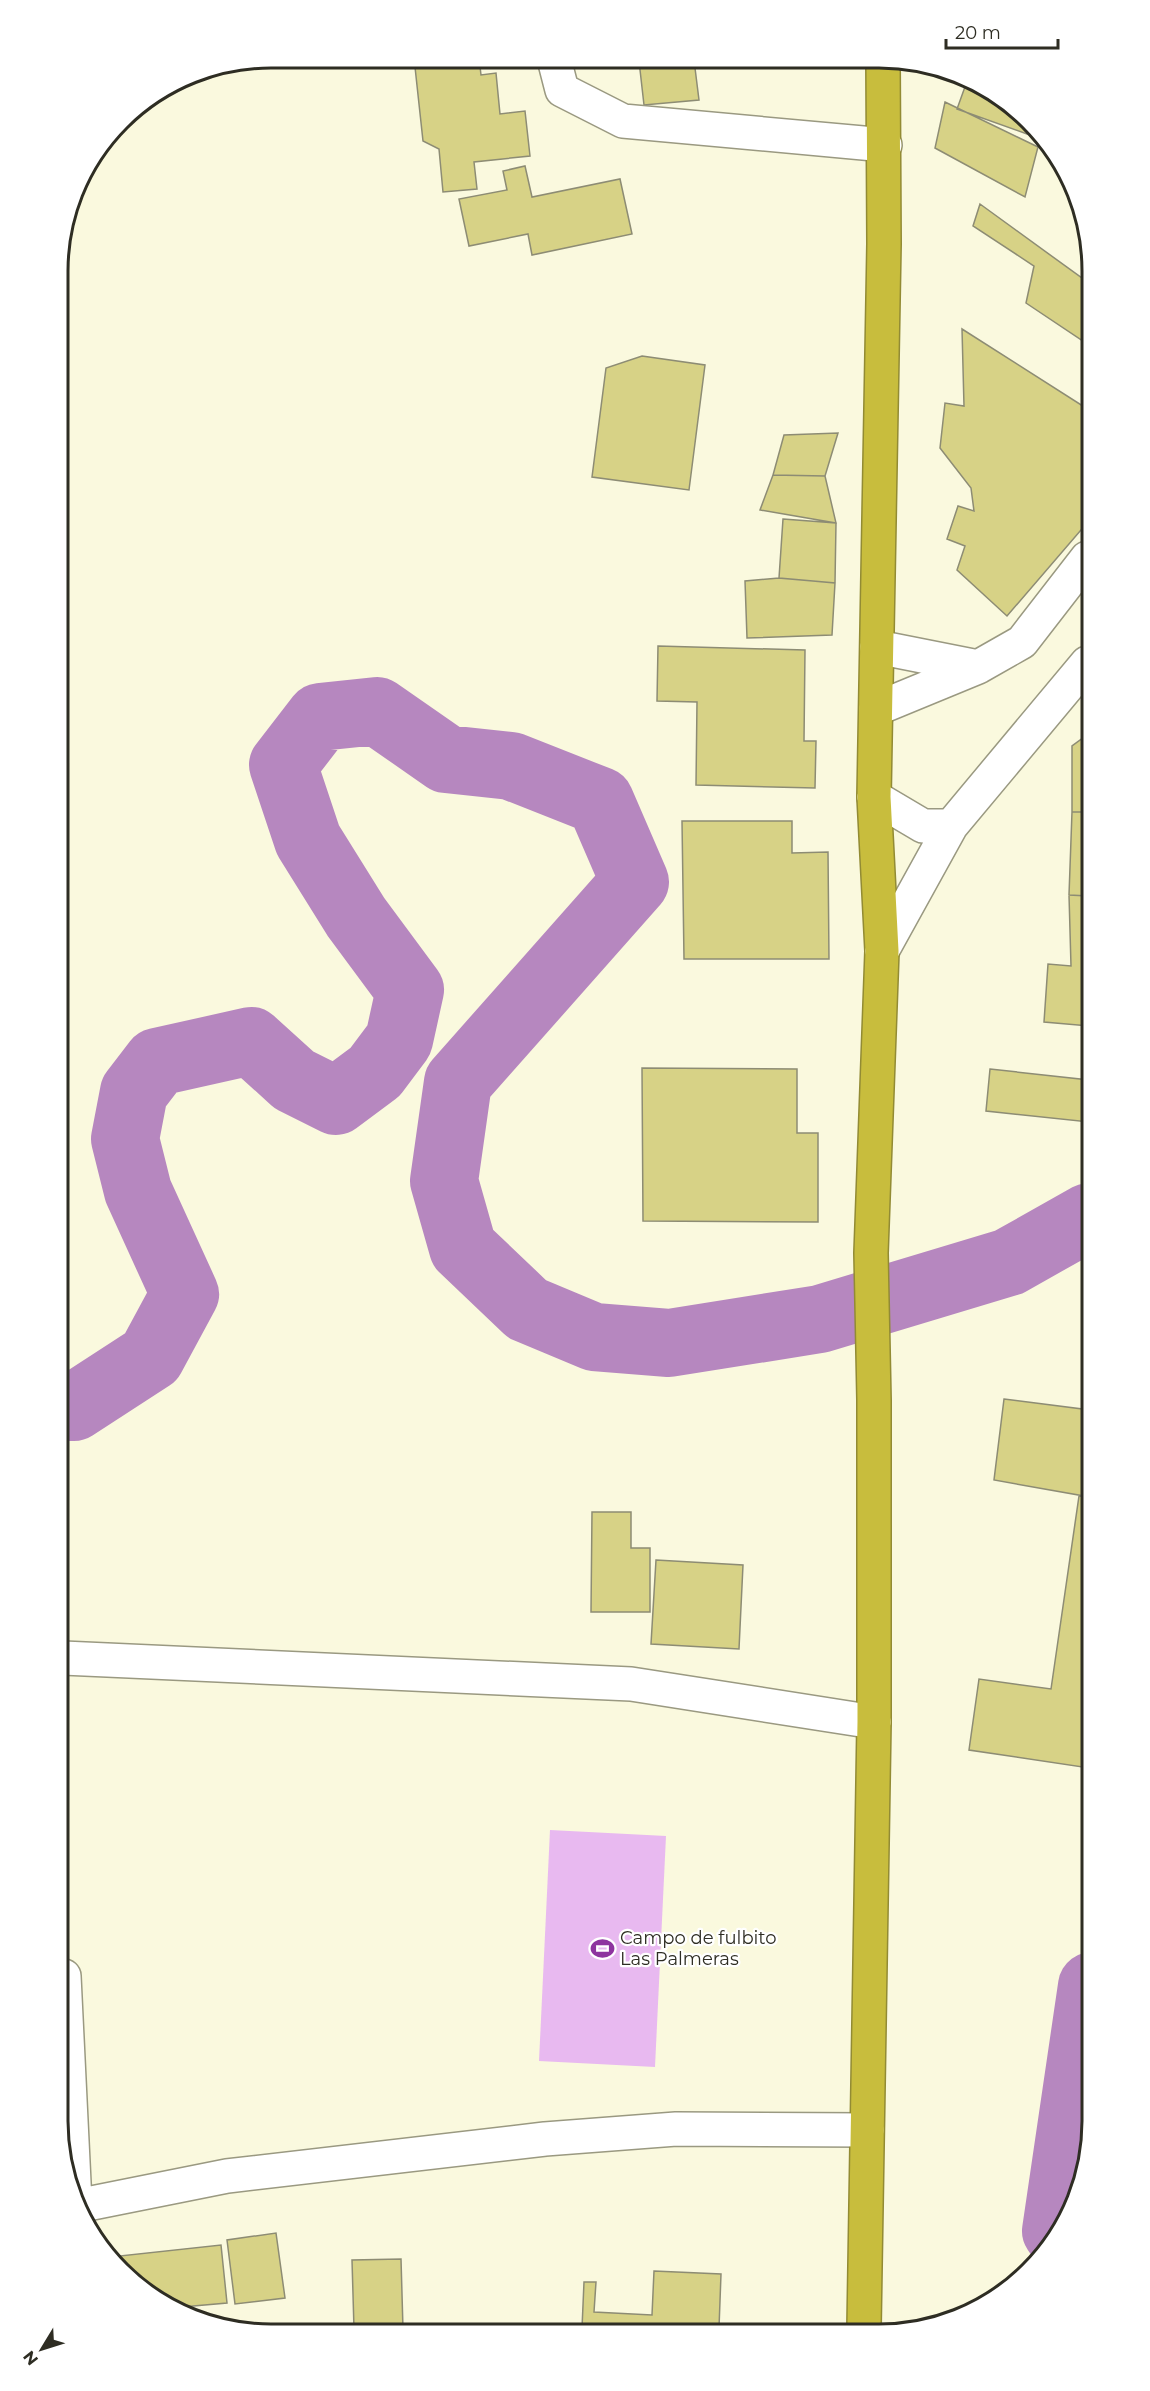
<svg xmlns="http://www.w3.org/2000/svg" width="1150" height="2391" font-family="Montserrat,sans-serif">
<style>
.grass{fill:#e8b9f0}
.lines{fill:none;stroke-linecap:round;stroke-linejoin:round}
.river{stroke:#b687bf;stroke-width:68}
.building{fill:#d7d286;stroke:#8d8c74;stroke-width:1.5}
.minor-casing{stroke:#9a9981;stroke-width:36}
.highway-casing{stroke:#928b34;stroke-width:36}
.minor{stroke:#fff;stroke-width:33}
.highway{stroke:#c8bd3d;stroke-width:33}
.labels{text-anchor:middle;dominant-baseline:central;stroke-width:4.5;stroke-linejoin:round;paint-order:stroke}
.poi-label{font-size:18px;fill:#2e2d23;stroke:#fff;text-anchor:start}
.rim{fill:none;stroke:#2e2d23;stroke-width:3}
</style>
<rect width="100%" height="100%" fill="#faf9de"/>
<path class="grass" d="M550 1830 666 1836 655 2067 539 2061Z"/>
<g class="lines">
<path class="river" d="M62 1407H74L151 1357 185 1294 138 1191 125 1139 134 1092 157 1062 251 1041 294 1080 336 1101 375 1072 399 1040 410 990 356 917 308 840 283 765 320 717 377 711 446 759 511 766 600 801 635 882 458 1082 444 1181 463 1248 527 1309 594 1337 669 1343 820 1319 1009 1262 1089 1217
M1058 2234 1056 2231 1092 1986"/>
</g>
<path class="building" d="M440 58H479L481 75 496 73 500 114 525 111 530 156 474 162 477 189 443 192 439 149 423 141 415 67 441 65Z
M575 59 694 60 699 100 644 105 639 61 576 68Z
M966 84 1021 110 1031 122 1027 134 957 109Z
M945 102 1038 147 1025 197 935 148Z
M525 166 532 197 620 179 632 234 532 255 528 234 469 246 459 199 507 190 503 171Z
M980 204 1086 281V343L1026 303 1034 266 973 226Z
M962 329 1086 408 1087 523 1007 616 957 570 965 546 947 539 958 506 974 511 971 488 940 448 945 403 964 406Z
M642 356 705 365 689 490 592 477 606 368Z
M838 433 825 476 773 475 784 435Z
M773 475 825 476 836 523 760 510Z
M783 519 836 523 835 583 779 578Z
M779 578 835 583 832 635 747 638 745 581Z
M658 646 805 650 804 741H816L815 788 696 785 697 702 657 701Z
M1087 735 1088 812H1072V746Z
M1072 812H1088V896L1069 895Z
M682 821H792V853L828 852 829 959H684Z
M1069 895 1088 896 1089 1026 1044 1022 1048 964 1071 966Z
M642 1068 797 1069V1133H818V1222L643 1221Z
M990 1069 1089 1080V1122L986 1111Z
M1004 1399 1090 1410V1497L994 1480Z
M1079 1496 1090 1497 1089 1768 969 1750 979 1679 1051 1689Z
M592 1512H631V1548H650V1612H591Z
M656 1560 743 1565 739 1649 651 1644Z
M276 2233 285 2298 235 2304 227 2240Z
M221 2245 227 2303 182 2307 129 2281 110 2257Z
M401 2259 403 2329H354L352 2260Z
M654 2271 721 2274 719 2328H582L584 2282H596L594 2312 652 2315Z"/>
<g class="lines">
<defs>
<path id="minor" d="M554 59 562 90 623 121 885 145
M877 647 978 667 1022 642 1087 558
M876 709 978 667
M874 797 923 826H951
M882 951 951 826 1087 663
M63 1658 631 1684 874 1722
M64 1976 75 2203
M77 2206 227 2176 545 2139 676 2129 867 2130"/>
<path id="highway" d="M864 2327 874 1722V1400L871 1253 882 951 874 797 884 244 883 61"/>
</defs>
<use href="#minor" class="minor-casing"/>
<use href="#highway" class="highway-casing"/>
<use href="#minor" class="minor"/>
<use href="#highway" class="highway"/>
</g>
<defs>
<symbol id="stadium-bare" viewBox="-9 -9 18 18"><path d="M0-5a6.5 5 0 1 0 0 10a6.5 5 0 1 0 0-10ZM-3.5-1.8h7v3.6h-7Z" fill="#8e349f" stroke="#fff" stroke-width="2.5" paint-order="stroke"/></symbol>
</defs>
<g fill-rule="evenodd">
<use href="#stadium-bare" x="586" y="1932" width="33" height="33"/>
</g>
<g class="labels">
<g class="poi-label">
<text x="620" y="1938">Campo de fulbito<tspan x="620" dy="21">Las Palmeras</tspan></text>
</g>
</g>
<path d="M0 0H1150V2391H0ZM271 68H879A203 203 0 0 1 1082 271V2121A203 203 0 0 1 879 2324H271A203 203 0 0 1 68 2121V271A203 203 0 0 1 271 68Z" fill="#fff" fill-rule="evenodd"/>
<path class="rim" d="M271 68H879A203 203 0 0 1 1082 271V2121A203 203 0 0 1 879 2324H271A203 203 0 0 1 68 2121V271A203 203 0 0 1 271 68Z"/>
<g transform="translate(42 2349) rotate(232)" stroke="#ffffff" stroke-width="4.5" paint-order="stroke">
<path d="M0-4.5L10 22L0 15L-10 22Z" fill="#2e2d23"/>
<text y="-9" font-size="16" font-weight="bold" text-anchor="middle" fill="#2e2d23">N</text>
</g>
<path d="M946 39v9h112v-9" fill="none" stroke="#2e2d23" stroke-width="3"/>
<text x="955" y="39" font-size="18" fill="#2e2d23" stroke="#ffffff" stroke-width="4.5" paint-order="stroke">20 m</text>
</svg>
